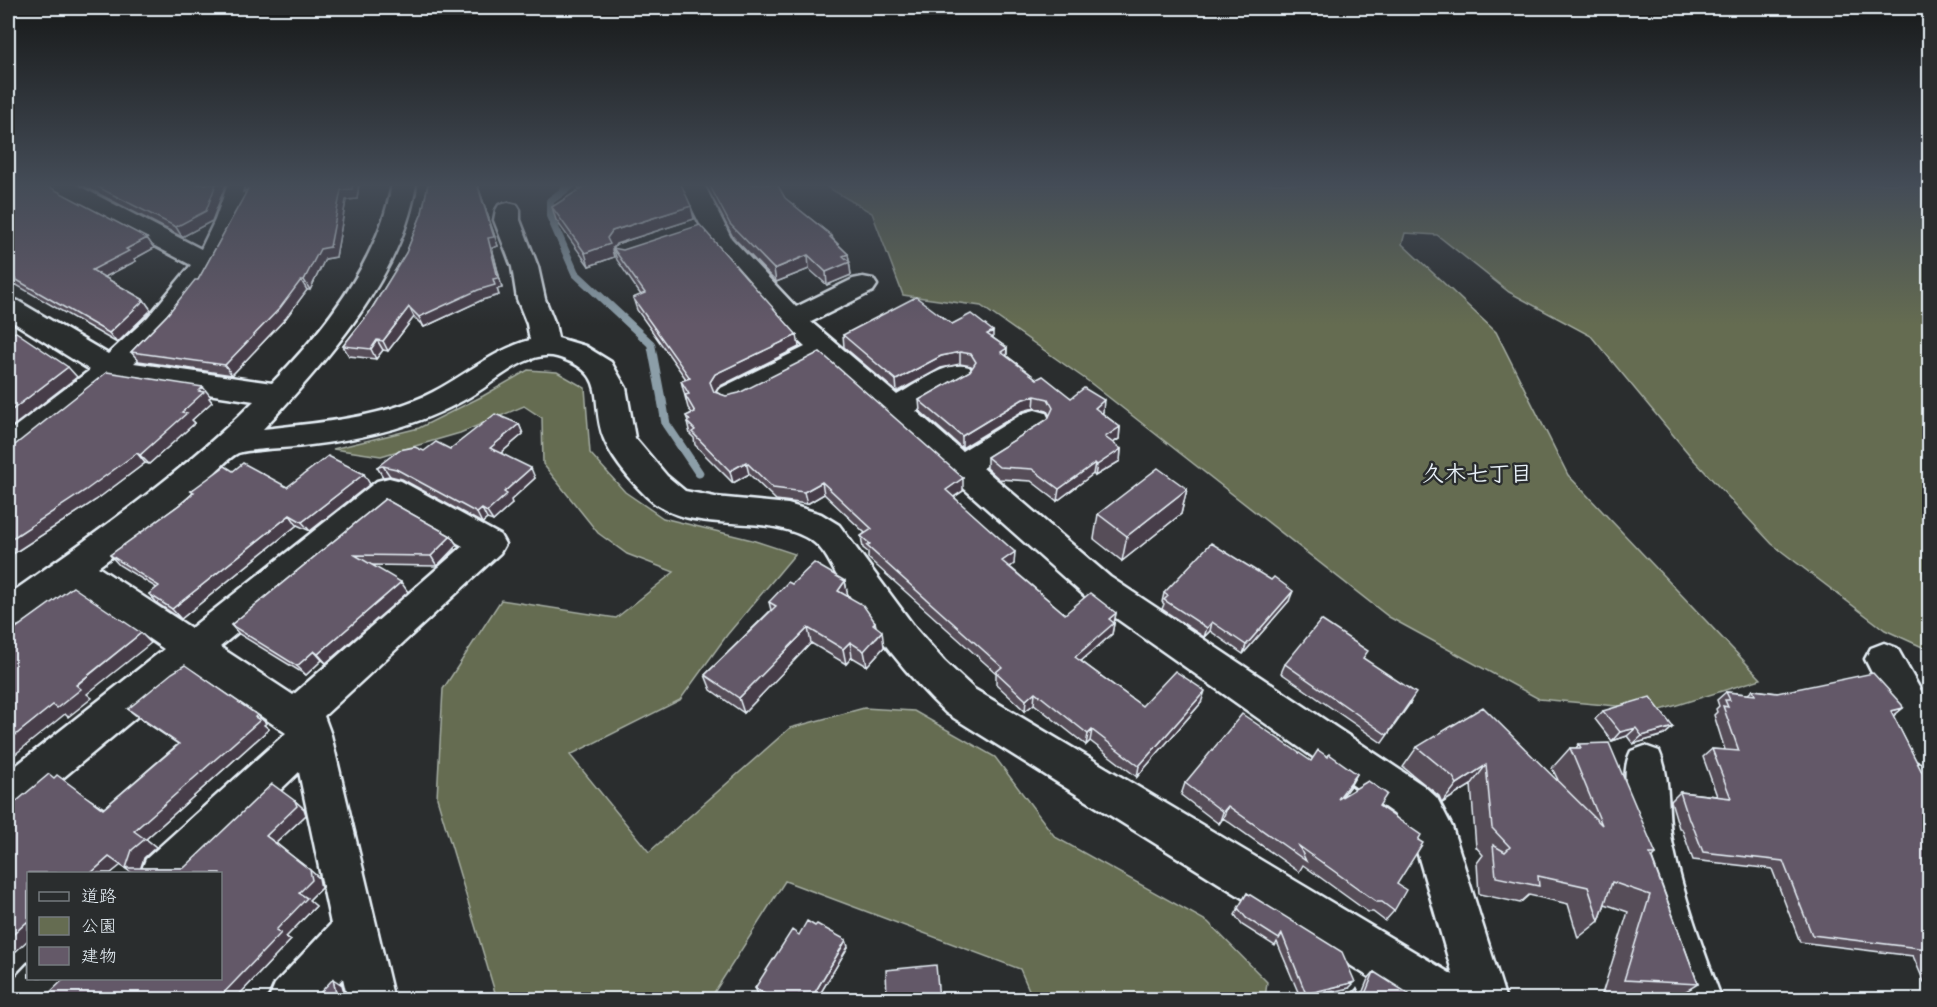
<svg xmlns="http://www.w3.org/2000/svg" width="1937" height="1007" font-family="Mali,'Klee One',sans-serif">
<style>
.green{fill:#656c51;stroke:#a6aea4;stroke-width:1.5}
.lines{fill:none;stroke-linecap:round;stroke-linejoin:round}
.stream-far1{stroke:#8c9ea8;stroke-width:8}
.stream{stroke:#8c9ea8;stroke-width:9}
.minor-casing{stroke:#e8f1f8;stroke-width:5}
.minor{fill:#2a2d2e;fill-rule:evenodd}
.wall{fill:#564d59;stroke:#e8f1f8;stroke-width:1.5}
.shaded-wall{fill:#463e49;stroke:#e8f1f8;stroke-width:1.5}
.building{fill:#645968;stroke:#e8f1f8;stroke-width:1.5}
.labels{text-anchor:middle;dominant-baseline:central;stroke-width:5;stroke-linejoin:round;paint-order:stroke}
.neighbourhood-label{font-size:22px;font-weight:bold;fill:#e8f1f8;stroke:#2a2d2e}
</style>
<rect width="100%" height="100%" fill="#2a2d2e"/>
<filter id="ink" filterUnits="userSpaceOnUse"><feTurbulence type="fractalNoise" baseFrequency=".0167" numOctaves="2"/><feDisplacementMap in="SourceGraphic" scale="12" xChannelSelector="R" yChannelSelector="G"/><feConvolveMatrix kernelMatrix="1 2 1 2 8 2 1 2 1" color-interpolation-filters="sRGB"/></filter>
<g filter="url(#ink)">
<path class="green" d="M822 184H1929V650L1885 630 1772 544 1693 459 1591 336 1509 292 1437 235 1405 233 1402 244 1496 332 1568 475 1761 679 1661 710 1539 699 1389 617 1088 381 981 306 903 295 872 213Z
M528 370 557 372 585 388 590 453 625 492 663 518 752 540 795 554 727 635 680 700 570 755 649 852 790 728 864 708 914 711 995 757 1055 837 1208 922 1267 982 1265 999H1033L1020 969 785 881 710 999H497L437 798 443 689 501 600 616 618 674 572 627 554 598 533 543 464 542 418 524 406 460 433 381 456 333 449 419 428 483 396Z"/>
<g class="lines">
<path class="stream-far1" d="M573 184 550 201V216L575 273 651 344 662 402"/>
<path class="stream" d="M662 400 666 424 699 473"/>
<defs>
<path id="minor" d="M44 184H75L201 249 215 220 228 184H252C231 255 189 313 134 363L272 383C325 329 379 260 392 184H416C403 276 325 363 263 429 319 423 382 418 433 392 466 375 494 350 530 340L527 324 517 299 512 267 494 220 496 210 499 205 508 203 517 205 520 210V220L538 267 545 299 555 324 558 338 585 346 611 362 626 388 635 438 667 476 685 491 715 497 788 504 821 514 839 525 916 629 944 661 974 689 1453 975 1412 834 1394 814 1086 597 822 362 741 403 730 406 719 403 715 396 719 389 805 347 782 326 711 246 680 184H704L731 238 796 307 853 279 863 277 873 279 877 285 873 291 811 322 897 395C918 384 946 360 969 367L974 374 969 381 916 411 962 451 1024 413 1035 410 1046 413 1050 421 1046 429 983 468 1110 577 1424 786 1437 798 1452 827 1506 1000H1406L946 713C906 675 874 631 843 586 833 571 827 551 812 541 763 509 690 539 646 496 631 481 612 459 604 439 589 401 611 373 557 357 531 349 499 378 479 391 427 425 364 439 303 446 288 448 250 449 238 453 229 457 213 475 205 482 170 512 135 540 98 567L191 628 377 481 389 478 401 481 500 535 505 544 500 553 324 716 331 735 394 1000H348L343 978 323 1000H268L275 984 331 924 299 772 193 874H140L146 859 286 733 193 670 23 811 8 816V772L164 649 73 587 21 624 8 629V595C93 535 181 475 254 401L115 380 19 456 8 459V432L90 370 8 319V298L18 301 108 354 148 317 191 265 47 189ZM391 506 463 546 293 695 220 647Z
M1884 643 1897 648 1930 707V765L1916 760 1865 659 1871 648Z
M1645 746 1659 751C1672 780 1666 815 1673 846 1684 899 1703 949 1722 1000H1676C1651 931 1632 874 1627 800 1626 782 1623 767 1631 751Z
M28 964V978H70L63 994 58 1000H8L9 984Z"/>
</defs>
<use href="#minor" class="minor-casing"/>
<use href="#minor" class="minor"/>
</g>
<path class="wall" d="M8 184 147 238 154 248 134 259 136 261 104 277 144 300 151 310 117 343 15 284 11 286 8 284Z
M80 184H226L212 221 182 237Z
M245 184H359L357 199 346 200 336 257 325 259 310 290H307L286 318 232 375 139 361 131 352 167 315 198 280 245 195Z
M428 184H479V189L498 246 492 248 502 288 497 289 499 295 482 300 424 327 414 317 388 351 383 350 376 359 349 356 343 346 369 313 406 253 422 213Z
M578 184H681L694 219 616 244 613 248 799 347 718 387 715 392 963 491 954 497 1014 564 1010 567 1065 614 1116 613 1112 634 1081 661 1142 706 1201 703 1137 777 1090 741 1086 745 1034 704 1025 711 996 684V673L868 558V552L863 548 861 536 865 533 824 494 807 504 776 500 749 474 733 483 695 445 694 438 690 434 687 422 688 421 686 416 692 413 688 408 681 381 686 379 637 310 633 298 641 295 617 260 613 248 612 250 614 257 589 266 556 220 552 207 579 190Z
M705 184H777L785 198 832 236 833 239 848 254 851 275 827 285 809 269 776 282 733 237Z
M952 324 993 338 1007 348V356L1037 379 1071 398 1103 412 1102 413 1120 427 1119 439 1113 443 1121 449 1120 461 1095 476 1093 474 1057 501 1031 481 999 479 987 468V457L1048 419 1050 416 1047 411 1034 408 1023 411 962 448 920 411 919 400 970 371 972 368 971 366 960 364 941 368 897 392 844 347 843 335Z
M211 397 209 398 212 402 192 420 195 423 149 464 145 463 96 500 8 557V449Z
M519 424 523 434 501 453 535 478 511 500 512 504 493 521 487 519 482 523 402 479 390 476 383 477 377 467 424 451 450 449Z
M233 471 287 487 370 484 310 531 297 525 181 619 158 604 149 594 157 588 119 565 110 555 186 500 193 493 191 491Z
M1187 489 1181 514 1122 561 1094 539 1098 514Z
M385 499 451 536 457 545 437 566 372 565 408 592 326 663 322 660 306 675 239 634 231 625Z
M845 581 848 597 875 622 876 626 884 647 867 666 852 657 846 664 811 643 744 713 711 690 705 675 771 610 769 602 792 584Z
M1164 593 1289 601 1243 654 1210 631 1204 637 1162 609 1164 604 1162 602Z
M1364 659 1411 702 1382 743 1281 673 1285 664Z
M1929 681V701L1922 687Z
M1753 690 1903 708 1893 716 1926 780H1929V982H1924L1913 956 1800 942 1772 869 1693 860 1682 829 1679 828 1671 801 1680 792 1717 796 1703 757 1712 749 1725 750 1714 715 1717 712 1716 709 1719 706 1717 700 1726 692 1748 694Z
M128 709 257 715 266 723 264 725 269 729 146 839 156 847 144 858 141 868H184L295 801 304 809 306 815 276 843 319 878 321 888 309 900 316 906 286 937 291 940 235 999 220 873H132L120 865 111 873H28L12 955 10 958 14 962 8 967V806L12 805 54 778 104 808 178 744 139 718Z
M1603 711 1673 727 1664 735 1633 744 1627 736 1612 741 1595 719Z
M1579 744 1656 854 1652 858 1698 984 1673 999 1602 994 1628 912 1605 904 1599 921 1578 938 1568 904 1529 895 1520 903 1479 894 1477 863 1483 855 1476 847 1471 785 1442 803 1439 796 1403 767 1417 747 1558 780 1552 768 1570 748H1576Z
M1328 757 1357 774 1341 797 1379 806 1397 884 1394 911 1385 921 1373 912H1368L1303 865 1299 872 1223 818 1219 824 1181 795 1185 783 1311 761Z
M1247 893 1349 988 1301 999 1277 942 1275 946 1242 925 1235 915Z
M815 926 846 940 848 947 817 999H766L758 994 755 988 799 935Z
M1374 972 1407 999H1349L1351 994 1357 988 1361 996 1368 979Z"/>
<path class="shaded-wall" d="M216 184H226L212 221 182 237 176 227Z
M353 184H359L357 199 346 200 336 257 325 259 310 290 304 280 341 190Z
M477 184H479V189L498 246 492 248 502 288 497 289 499 295 482 300 424 327 419 317 493 279Z
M691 206 694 219 616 244 612 250 614 257 589 266 585 253 607 238 612 231Z
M147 238 154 248 134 259 136 261 99 280 92 270 126 249Z
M848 254 851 275 827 285 826 272 843 256Z
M808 255 809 269 776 282 774 269Z
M8 276 15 284 11 286 8 282Z
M301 280 307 290 286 318 232 375 225 365Z
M144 300 151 310 117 343 109 333Z
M409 307 414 317 388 351 383 341Z
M993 331V343L987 334Z
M797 335 799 347 718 387 713 395 710 382 715 374Z
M377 340 383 350 376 359 371 349Z
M1007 348 1006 360 1001 352Z
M960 352V364L941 368 897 392 896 380 941 356Z
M68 367 77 377 8 430V413Z
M203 387 211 397 209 398 212 402 192 420 195 423 149 464 140 455 182 412Z
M1035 396 1034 408 1023 411 962 448V436L1023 399Z
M1104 400 1103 412 1094 420 1095 408Z
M519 424 523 434 495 458 490 448Z
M1120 427 1119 439 1103 449 1105 437Z
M1121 449 1120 461 1095 476 1097 465Z
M137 453 145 463 96 500 8 557V541Z
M746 462 749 474 733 483 730 471Z
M1095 463 1093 474 1057 501 1059 489Z
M383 466 390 476 383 477 377 467Z
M531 468 535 478 511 500 512 504 493 521 487 512 504 492Z
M364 474 370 484 310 531 302 522Z
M963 478V491L946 502V490Z
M822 482 824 494 807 504 804 492Z
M1187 489 1181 514 1122 561 1127 536Z
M482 509 487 519 482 523 477 513Z
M290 515 297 525 181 619 172 609Z
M451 536 457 545 437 566 431 556Z
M1015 552 1014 564 1001 573 1002 561Z
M845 581 848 597 838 591Z
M401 582 408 592 326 663 318 654Z
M1293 591 1289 601 1243 654 1246 645Z
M1116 613 1112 634 1073 668 1075 657 1109 619Z
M875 622 877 637 882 631 884 647 867 666 864 651 873 624Z
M1212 622 1210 631 1204 637 1207 628Z
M808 628 811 643 744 713 739 698Z
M141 633 151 643 87 694 92 698 68 717 65 714 8 760V741Z
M850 642 852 657 846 664 843 649Z
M314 651 322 660 306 675 297 666Z
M1205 691 1201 703 1137 777 1139 766Z
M1035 692 1034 704 1025 711 1026 700Z
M1903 708 1892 717 1891 711Z
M257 715 266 723 264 725 269 729 146 839 156 847 144 858 139 873 126 868 134 831Z
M1673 727 1664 735 1633 744 1642 736Z
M1636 728 1627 736 1612 741 1620 732Z
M1092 730 1090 741 1086 745 1088 734Z
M1486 765 1471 785 1442 803 1457 784Z
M1357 774 1350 786 1331 811 1338 799Z
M295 801 304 809 306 815 276 843 266 836Z
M1228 806 1223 818 1219 824 1223 812Z
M109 857 121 865 111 873H91Z
M310 870 319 878 321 888 309 900 316 906 286 937 291 940 235 999H218L276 930 299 893Z
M28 921V940L12 955 10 958 14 962 8 967V939Z
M846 940 848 947 817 999H811Z
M333 979 342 985 346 999H340L336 994Z
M1355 982 1349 988 1301 999 1306 994Z"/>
<path class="building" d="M8 184H44L147 238 126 249 129 251 92 270 144 300 109 333 8 275Z
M92 184H216L206 211 176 227Z
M245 184H353L352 189 341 190 330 247 320 249 304 280H301L280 308 225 365 131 352 167 315 195 280H198L248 189 243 192Z
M428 184H477L494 237 488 238 498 278 493 279 495 285 478 290 419 317 409 307 383 341 377 340 371 349 343 346 369 313 406 253 422 213Z
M588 184H681L691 206 612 231 607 238 610 244 585 253 552 207Z
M709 184H777L785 198 832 236 830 237 848 254 843 256 850 262 826 272 808 255 774 269 730 224Z
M700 225 797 335 715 374 710 382 714 392 726 396 739 393 820 352 963 478 946 490 1015 552 1002 561 1065 614 1090 593 1116 613 1109 619 1114 623 1075 657 1142 706 1175 671 1205 691 1139 766 1092 730 1088 734 1035 692 1026 700 996 672 1002 667 867 546 870 544 861 536 872 529 822 482 804 492 773 488 746 462 730 471 692 432 695 430 687 422 690 420 686 416 695 412 685 395 689 394 681 381 690 378 633 298 645 293 613 248 623 250Z
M916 297 952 324 971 314 993 331 987 334 1007 348 1001 352 1037 379 1043 376 1071 398 1084 388 1104 400 1095 408 1120 427 1105 437 1121 449 1097 465 1095 463 1059 489 1032 469 999 467 987 457 1048 419 1053 408 1048 399 1035 396 1023 399 962 436 919 400 970 371 976 362 971 354 960 352 941 356 896 380 843 335Z
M8 329 13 333 16 332 68 367 8 413Z
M107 372 203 387 199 391 204 392 182 412 187 413 140 455 137 453 86 490 8 541V449L11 448Z
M495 414 519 424 490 448 531 468 504 492 507 494 487 512 482 509 477 513 396 469 383 466 377 467 399 450 415 447 424 451 436 442 450 449Z
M328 456 364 474 302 522 290 515 172 609 149 594 159 586 110 555 186 500 194 492 191 491 225 466 233 471 243 463 287 487Z
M1158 468 1187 489 1127 536 1098 514Z
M385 499 451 536 431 556 355 555 401 582 318 654 314 651 297 666 231 625Z
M1211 543 1271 580 1274 577 1293 591 1246 645 1212 622 1207 628 1164 600 1168 596 1164 593Z
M814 563 845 581 838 591 863 605 875 622 873 624 882 631 864 651 850 642 843 649 808 628 739 698 705 675 776 606 769 602 788 582 792 584Z
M73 587 141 633 76 685 81 689 57 708 53 705 8 741V634Z
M1321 620 1368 651 1363 658 1416 693 1387 735 1285 664Z
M185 665 257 715 255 717 260 720 134 831 145 839 132 850 126 868H184L272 784 295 801 297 806 266 836 310 870 312 880 299 893 307 898 276 930 281 933 218 999 214 998 212 999H43L65 978H220V873H132L109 857 91 873H28V921L8 939V806L12 805 49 774 54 778 57 775 103 809 179 744 128 709 172 673Z
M1873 673 1902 705 1903 708 1891 711 1926 780H1929V955L1927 949 1812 935 1783 861 1703 852 1691 821 1689 820 1680 792 1731 798 1712 749 1739 751 1723 706 1728 707 1725 700H1730L1726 692 1755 695 1753 690 1777 693Z
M1650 697 1673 727 1642 736 1636 728 1620 732 1603 711Z
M1483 707 1602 825 1570 748H1581L1579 744 1609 743 1656 854H1650L1698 984 1624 980 1650 895 1612 882 1599 921 1588 887 1538 876 1539 886 1496 877 1493 845 1505 852 1510 847 1492 828 1486 765 1457 784 1453 777 1417 747Z
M1242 714 1311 761 1318 750 1328 757 1329 754 1357 774 1338 799 1368 781 1387 794 1379 806 1421 835 1418 840 1423 843 1397 884 1406 890 1394 911 1382 902H1377L1299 846 1306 861 1228 806 1223 812 1185 783Z
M1247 893 1342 952 1355 982 1306 994 1282 934 1279 939 1246 918 1238 908Z
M807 921 815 926 817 924 846 940 811 999H807L799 995 796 999H773L755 988 792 930 799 935Z
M936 965 939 999H887L886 970Z
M1374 972 1409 994 1407 999H1363Z
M333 979 336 994 340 996V999H314Z
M1357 988 1362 999H1353Z"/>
</g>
<linearGradient id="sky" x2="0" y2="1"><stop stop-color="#171919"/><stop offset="0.57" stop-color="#444c57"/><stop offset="1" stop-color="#444c57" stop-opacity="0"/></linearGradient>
<rect width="1937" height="325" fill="url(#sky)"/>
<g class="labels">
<g class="neighbourhood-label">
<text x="1477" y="472">久木七丁目</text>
</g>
</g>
<rect width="1937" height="1007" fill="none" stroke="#2a2d2e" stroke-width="30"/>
<rect x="15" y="15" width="1907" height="977" fill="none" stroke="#e8f1f8" stroke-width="2" filter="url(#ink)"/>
<rect x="27" y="872" width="195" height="108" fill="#2a2d2e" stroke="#767b7f" stroke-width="1.5"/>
<rect x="39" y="892" width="30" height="9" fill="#2a2d2e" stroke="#767b7f" stroke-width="1.5"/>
<text x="81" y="902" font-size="18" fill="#e8f1f8">道路</text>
<rect x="39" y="917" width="30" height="18" fill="#656c51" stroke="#767b7f" stroke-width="1.5"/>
<text x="81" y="932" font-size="18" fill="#e8f1f8">公園</text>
<rect x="39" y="947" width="30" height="18" fill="#645968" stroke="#767b7f" stroke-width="1.5"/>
<text x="81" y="962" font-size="18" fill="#e8f1f8">建物</text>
</svg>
